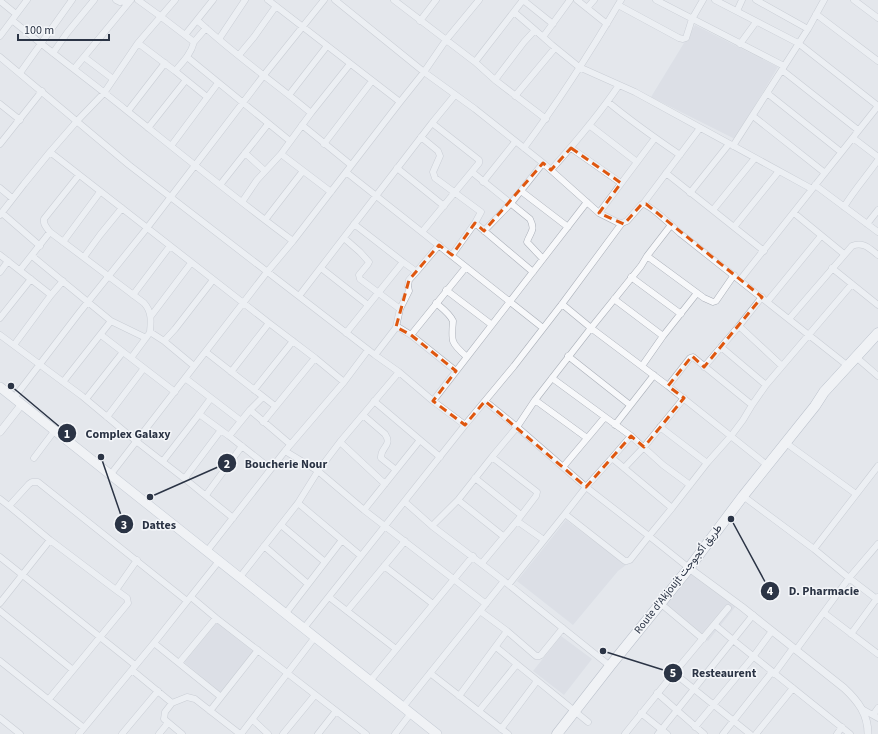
<svg xmlns="http://www.w3.org/2000/svg" width="878" height="734" font-family="'Source Sans 3',Vazirmatn,sans-serif">
<style>
.built{fill:#d2d6de}
.lines{fill:none;stroke-linecap:round;stroke-linejoin:round}
.minor-casing{stroke:#a9aeb7;stroke-width:7}
.tertiary-casing{stroke:#a9aeb7;stroke-width:8}
.primary-casing{stroke:#a3abb8;stroke-width:10}
.trunk-casing{stroke:#8b94a3;stroke-width:11}
.minor{stroke:#f7f8fa;stroke-width:6}
.tertiary{stroke:#f7f8fa;stroke-width:7}
.primary{stroke:#fff;stroke-width:9}
.trunk{stroke:#fff;stroke-width:10}
.marked{fill:none;stroke:#df570f;stroke-width:3;stroke-dasharray:8 5;stroke-linejoin:round}
.labels{text-anchor:middle;dominant-baseline:central;stroke-width:3;stroke-linejoin:round;paint-order:stroke}
.street-label{font-size:11px;fill:#2b3445;stroke:#f4f6f9}
.leader{fill:none;stroke:#2b3445;stroke-width:1.5}
.callout-dot{fill:#2b3445;stroke:#f4f6f9;stroke-width:1.5}
.mark-label{font-size:12px;text-anchor:middle;font-weight:bold;fill:#fff}
.callout-label{font-size:12px;text-anchor:middle;font-weight:bold;fill:#2b3445;stroke:#f4f6f9;stroke-width:3;stroke-linejoin:round;paint-order:stroke}
</style>
<rect width="100%" height="100%" fill="#e4e7ec"/>
<path class="built" d="M695 25 778 67 735 139 651 97Z
M566 520 626 565 618 571 573 625 517 581Z
M690 571 736 606 708 641 664 604Z
M217 621 256 651 222 694 184 662Z
M561 636 592 659 564 695 533 671Z"/>
<g class="lines">
<defs>
<path id="minor" d="M116 0 120 2 131 0
M138 0 160 16 194 42 206 28
M268 0 400 102
M335 0 424 72 475 109 543 163 599 213 617 222 622 223
M394 0 475 62 495 80 546 119
M523 0 553 24
M577 0 607 24
M656 0 784 66
M715 0 798 43 878 106
M756 0 808 29
M854 0 878 18
M0 1 16 14
M618 5 679 38 683 39 686 38 692 19 703 0
M587 8 594 0
M737 11 742 0
M514 12 535 30 552 45 579 67 635 92 812 189
M816 14 878 61
M12 20C49 51 89 80 126 110 181 154 236 199 293 241
M197 20C233 54 274 82 311 113
M420 21 436 0
M185 35 213 0
M0 36 27 0
M543 37 570 0
M219 39 245 0
M138 43 175 71 207 97
M740 44 756 22
M53 53 67 33 94 0
M239 55 254 37 276 6
M0 57 129 165 375 355 399 372 433 401 465 425
M84 57 113 79
M187 57 290 141
M475 62 523 0
M74 69 130 1
M782 70 858 130
M175 71C183 62 191 54 194 42
M20 73 72 0
M495 80 524 42 535 30
M767 93 841 152
M289 95 327 46
M515 96 555 48
M608 102C631 121 655 138 680 155
M0 104 20 120
M128 111 165 63
M753 116 825 173
M302 125 351 165
M589 125 637 162
M148 128 186 80
M421 137 438 151 440 156 433 172 435 178 481 212 475 223 452 255
M853 138 878 157
M0 144 42 91
M324 144 372 81
M171 146 218 83
M733 146 808 29 824 0
M524 148C559 101 591 51 621 0
M571 148 621 183
M50 152 269 323 315 358 344 382
M245 153 265 171
M281 154 331 192
M397 168 444 206
M551 170C575 143 599 115 619 85
M346 172 543 328
M472 172 530 219C536 231 530 232 527 242L543 259
M666 173 764 251
M79 175 44 219C43 225 47 228 50 232L144 303C152 312 151 321 150 332L164 341 194 366
M483 182 515 142
M220 185 268 124
M815 185 878 232
M0 188 12 198
M521 191 568 227
M690 193 729 144
M242 202 257 180 281 154 311 113 350 64
M643 204C651 205 674 228 681 234 737 278 793 322 848 366
M844 207C854 190 867 176 878 160
M713 210 755 158
M2 213 40 246
M599 213 655 138
M794 213 844 254
M0 215 24 184 50 152 77 121 104 93 138 43 175 0
M265 220 303 171
M475 223 533 272
M354 224 403 262 414 270 417 271 439 245
M867 224 878 210
M734 227 779 171
M484 231 512 202 543 163
M422 232 479 163V160L432 123
M344 238 360 252 369 262 368 264 359 275 360 279 400 309
M63 242 100 192
M0 255 51 295
M32 256 111 321 63 382
M647 256 704 298 713 302 716 301 734 275
M84 257 100 235 122 208
M321 268 368 305
M832 268 878 305
M20 270 50 232
M0 272 8 261
M631 277 681 314
M740 280 878 106
M446 290 492 325
M133 295 170 246
M299 296 432 123 455 95
M614 299 663 336
M767 302 821 236
M436 303C442 308 450 314 453 321 451 342 451 343 467 357
M562 304 591 328 668 386 767 465
M151 316 191 263
M0 318 31 279
M789 319 852 246C863 241 870 249 878 255
M111 321 146 338
M739 326 782 366
M396 327 400 309 409 291 408 286 409 280 417 271
M346 333 403 262
M0 335 82 396 136 441 190 483 233 518
M101 335 175 392
M411 335 466 267
M164 341 175 329 213 280
M14 345 51 295 63 281
M721 347 766 385
M206 352 275 406
M375 355 395 329 398 327 411 335 456 371
M568 356 630 405
M856 357 878 376
M131 358 148 335
M642 366 663 336 697 293
M704 367 739 326 762 297
M231 372 269 323
M185 378 241 421
M552 378 631 436 663 465 690 485
M668 386 690 358 693 357 752 405
M254 390 293 341
M14 398 79 313 147 228 264 75 324 0
M86 399 123 352
M535 400 587 438
M374 401 440 457
M433 401 587 202
M485 401 517 427 586 487 649 536 689 568
M250 410 290 444
M199 414 229 436 271 469
M363 415 385 434C393 446 380 447 381 458L396 470
M107 417 144 368
M263 422 315 358
M615 425 654 375
M660 427 707 463
M229 436 250 410 263 397
M340 442 385 484
M786 443 856 494
M285 451 318 471 364 510 486 604
M492 457 537 492 536 496 517 521
M34 458 55 430
M612 458 672 508
M163 461 197 417 211 398
M563 467 605 417
M624 468 644 447 684 398
M111 474 267 272 293 241 400 102 424 72 446 40 479 0
M185 478 221 430
M475 478 521 515
M206 495 242 446
M743 496 814 549 849 578 878 600
M0 499 9 506 29 484 32 482H38L187 601
M458 500 503 536
M405 502 432 526 504 581 610 666
M298 503 361 556
M9 506 50 540 116 590 137 560
M364 510 420 440
M565 514 625 561H627L630 560 649 536 672 508 707 463 731 436 743 420 752 405 766 385 852 284
M281 525 325 562
M432 526 458 500 492 457 517 427 535 400 591 328 641 266 647 256 671 225
M264 546 308 584
M814 549 878 466
M207 551 285 451 344 382 368 350
M0 557 135 665
M482 563 517 521 544 540
M384 566 433 604
M240 577 298 503 318 471 340 442 399 372
M509 584 565 514 586 487 612 458 631 436
M191 597 216 618 366 734
M329 597 396 649
M0 603 50 540
M660 603 703 639
M0 611 73 670 128 603 127 598 116 590
M347 611 405 541
M480 611 507 631 536 656H539L541 655 563 628
M286 613 342 540
M824 613 878 654
M715 625 733 640 850 734
M304 628 465 425 514 366 562 304 622 223 627 221 641 205 643 204 700 128
M851 634 878 597
M154 643 221 697 210 711
M496 647 588 722
M796 650 849 578 878 544
M0 661 84 728
M179 663 216 618
M132 670 172 703
M430 673 508 734
M674 673 750 734
M774 674 793 648
M370 681 473 556
M657 693 704 734
M459 696 507 631
M221 697 258 650
M49 699 73 670
M403 707 504 581
M862 709 878 718
M479 711 517 664
M641 713 667 734
M873 715 878 708
M0 718 20 734
M253 720 268 734
M695 727 753 657 772 631
M501 729 537 681
M79 734 154 643 219 561
M122 734 158 691
M159 734 168 723
M182 734 164 719 165 712 172 703 187 697 195 699 240 734
M241 734 315 637
M283 734 315 695
M318 734 336 711
M395 734 411 713
M625 734 674 673 728 608
M658 734 753 615
M723 734 772 672
M756 734 793 688
M837 734 842 727"/>
<path id="tertiary" d="M0 432 22 404
M689 568 742 607 844 688C858 701 868 714 868 734"/>
<path id="primary" d="M0 387 437 734"/>
<path id="trunk" d="M557 734 610 666 689 568 743 496 815 406 824 392 878 333"/>
</defs>
<use href="#minor" class="minor-casing"/>
<use href="#tertiary" class="tertiary-casing"/>
<use href="#primary" class="primary-casing"/>
<use href="#trunk" class="trunk-casing"/>
<use href="#minor" class="minor"/>
<use href="#tertiary" class="tertiary"/>
<use href="#primary" class="primary"/>
<use href="#trunk" class="trunk"/>
</g>
<path d="M0 0H878V734H0ZM571 148 621 183 599 213 624 224 641 205 646 204 762 297 704 367 692 356 668 386 684 398 644 447 631 436 586 487 485 401 465 425 433 401 456 371 411 335 396 327 409 280 439 245 452 255 475 223 484 231 543 163 551 170Z" fill="#e4e7ec" fill-opacity=".55" fill-rule="evenodd"/>
<path class="marked" d="M571 148 621 183 599 213 624 224 641 205 646 204 762 297 704 367 692 356 668 386 684 398 644 447 631 436 586 487 485 401 465 425 433 401 456 371 411 335 396 327 409 280 439 245 452 255 475 223 484 231 543 163 551 170Z"/>
<g class="labels">
<g class="street-label">
<text transform="translate(678 579) rotate(-52)">Route d'Akjoujt طريق أكجوجت</text>
</g>
</g>
<path class="leader" d="M11 386L67 433M150 497L227 463M101 457L124 524M731 519L770 591M603 651L673 673"/>
<g class="callout-dot">
<circle cx="11" cy="386" r="4"/>
<circle cx="150" cy="497" r="4"/>
<circle cx="101" cy="457" r="4"/>
<circle cx="731" cy="519" r="4"/>
<circle cx="603" cy="651" r="4"/>
<circle cx="67" cy="433" r="10"/>
<circle cx="227" cy="463" r="10"/>
<circle cx="124" cy="524" r="10"/>
<circle cx="770" cy="591" r="10"/>
<circle cx="673" cy="673" r="10"/>
</g>
<g class="mark-label">
<text x="67" y="438">1</text>
<text x="227" y="468">2</text>
<text x="124" y="529">3</text>
<text x="770" y="595">4</text>
<text x="673" y="677">5</text>
</g>
<g class="callout-label">
<text x="128" y="438">Complex Galaxy</text>
<text x="286" y="468">Boucherie Nour</text>
<text x="159" y="529">Dattes</text>
<text x="824" y="595">D. Pharmacie</text>
<text x="724" y="677">Resteaurent</text>
</g>
<path d="M18 34v6h91v-6" fill="none" stroke="#2b3445" stroke-width="2"/>
<text x="24" y="34" font-size="12" fill="#2b3445" stroke="#f4f6f9" stroke-width="3" paint-order="stroke">100 m</text>
</svg>
